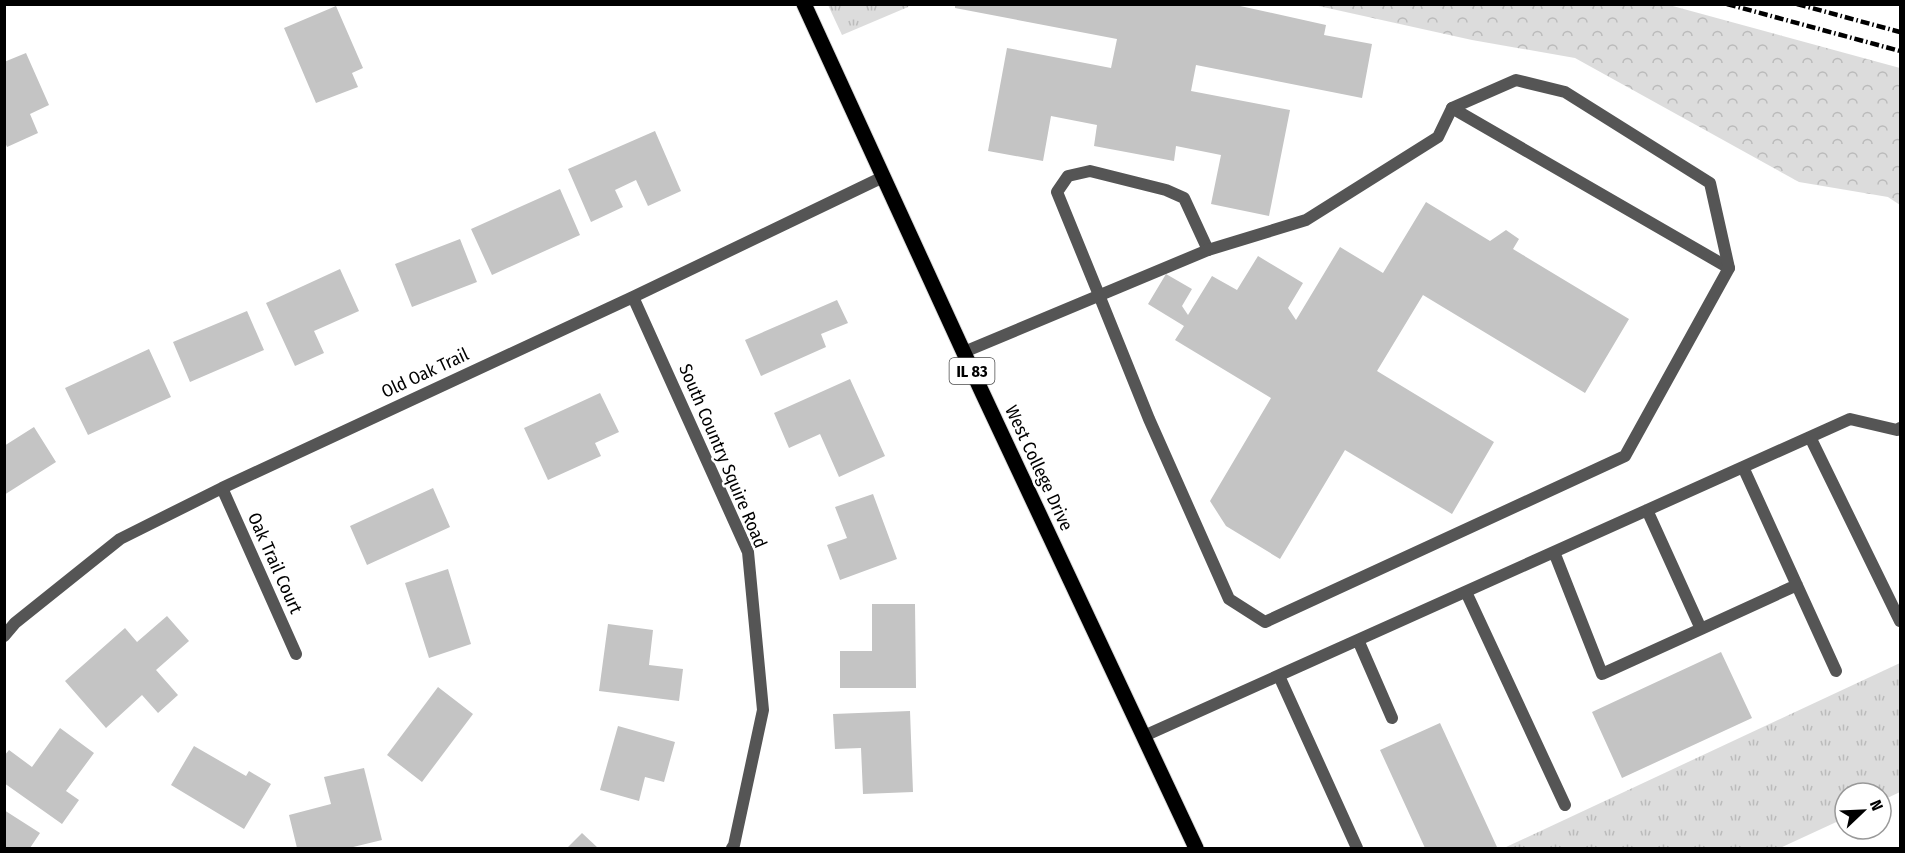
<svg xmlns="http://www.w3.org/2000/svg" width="1905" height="853" font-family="'Fira Sans Condensed',sans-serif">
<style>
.grass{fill:url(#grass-tufts)}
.forest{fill:url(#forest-crowns)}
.building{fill:#c4c4c4}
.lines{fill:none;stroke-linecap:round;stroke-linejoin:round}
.primary-casing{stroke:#dbdbdb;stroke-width:17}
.service{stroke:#555;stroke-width:12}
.minor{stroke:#555;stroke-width:12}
.primary{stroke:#000;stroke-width:15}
.rail{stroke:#000;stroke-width:4.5;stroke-dasharray:9 3 1.5 3;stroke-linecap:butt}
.labels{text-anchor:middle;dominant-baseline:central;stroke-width:5;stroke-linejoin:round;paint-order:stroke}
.shield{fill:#fff;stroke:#4c4c4c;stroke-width:1.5}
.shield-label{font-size:16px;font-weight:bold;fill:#000}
.street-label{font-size:18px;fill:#000;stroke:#fff}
</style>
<defs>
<pattern id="grass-tufts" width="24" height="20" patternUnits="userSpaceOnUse" patternTransform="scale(1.5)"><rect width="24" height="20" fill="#dcdcdc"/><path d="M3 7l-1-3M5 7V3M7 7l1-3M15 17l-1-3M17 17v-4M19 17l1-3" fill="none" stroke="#bbb"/></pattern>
<pattern id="forest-crowns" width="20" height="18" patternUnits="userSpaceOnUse" patternTransform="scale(1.5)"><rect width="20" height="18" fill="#dcdcdc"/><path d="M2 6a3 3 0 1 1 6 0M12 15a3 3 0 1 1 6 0" fill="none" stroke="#bbb"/></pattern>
</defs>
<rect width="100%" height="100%" fill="#fff"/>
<path class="grass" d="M828 5H909L908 7 842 35Z
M1900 663V792L1881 801V793H1845V818L1780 848H1504Z"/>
<path class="forest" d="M1314 5H1669L1900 68V205L1888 197 1799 182 1575 58 1472 40Z"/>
<path class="building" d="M955 4H1231L1326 25 1324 35 1372 44 1362 98 1196 65 1191 91 1290 110 1269 216 1211 204 1221 155 1176 146 1174 161 1094 146 1097 125 1051 116 1043 161 988 151 1007 48 1111 68 1117 39 955 8Z
M336 6 363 68 352 73 358 87 316 103 284 28Z
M26 53 49 105 30 114 38 133 7 147 4 140V62Z
M655 131 681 191 648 206 636 180 615 190 623 207 591 222 568 169Z
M560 189 580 235 492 275 471 229Z
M1426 202 1490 241 1506 230 1519 239 1513 249 1629 319 1585 393 1423 295 1377 371 1494 442 1452 514 1345 450 1280 559 1226 526 1210 501 1271 398 1175 340 1184 326 1148 304 1166 274 1192 289 1182 306 1188 315 1212 276 1237 290 1258 256 1303 283 1288 308 1296 320 1340 247 1383 273Z
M460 239 477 282 412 307 395 264Z
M340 269 359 311 314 331 324 353 295 366 266 303Z
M837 300 848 323 821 334 826 347 761 376 745 340Z
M247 311 264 350 190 382 173 342Z
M149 349 171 397 88 435 65 388Z
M850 379 885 456 839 477 820 434 789 448 774 413Z
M600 393 619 432 595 443 601 456 548 480 524 428Z
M34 427 56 462 4 495V446Z
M433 488 450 527 367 565 350 526Z
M873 494 897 559 840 580 827 545 847 538 835 507Z
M448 569 471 644 429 658 405 583Z
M872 604H915L916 688H840V651H872Z
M167 616 189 641 156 670 178 695 158 713 142 695 106 728 65 681 125 628 137 642Z
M608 624 653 630 649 665 683 669 679 701 599 691Z
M1721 652 1752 718 1622 778 1592 712Z
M438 687 473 714 422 782 387 755Z
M910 711 913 792 863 794 861 748 835 749 833 714Z
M1440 723 1497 847 1494 848H1425L1380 750Z
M618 726 675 742 664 782 645 777 639 801 600 790Z
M60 728 94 753 66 791 79 800 62 824 4 783V756L9 750 32 767Z
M194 746 246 776 249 771 271 784 244 829 171 785Z
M364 768 382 840 349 848H297L289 815 331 804 324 777Z
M4 810 40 833 30 848H4Z
M582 833 598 848H567Z"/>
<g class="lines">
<defs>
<path id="primary" d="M804 4 981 390 1196 848"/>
</defs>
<use href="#primary" class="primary-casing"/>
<path class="service" d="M1452 108 1729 268
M1099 295 1057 192 1068 176 1090 171 1166 190 1184 198 1208 250
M1810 437 1900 621
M1743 467 1836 671
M1647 510 1701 629 1797 585
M1554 552 1602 674 1701 629
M1466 592 1565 805
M1358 640 1392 718
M1279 676 1357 848
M1144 736 1850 419 1897 430 1900 428"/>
<path class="minor" d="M633 297 748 552 763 710 734 845 732 848
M964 352 1208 250 1306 220 1438 137 1452 108 1516 80 1565 92 1710 183 1729 268 1625 456 1265 622 1229 599 1149 419 1099 295
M222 488 296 654
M4 636 15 623 120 539 222 488 633 297 883 177"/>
<use href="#primary" class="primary"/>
<path class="rail" d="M1727 4 1900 51
M1797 4 1900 32"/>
</g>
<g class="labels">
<rect class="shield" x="949.5" y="358" width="45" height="26" rx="4.5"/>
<g class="shield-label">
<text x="972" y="371">IL 83</text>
</g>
<g class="street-label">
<text transform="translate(425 373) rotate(-25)">Old Oak Trail</text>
<text transform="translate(723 456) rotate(67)">South Country Squire Road</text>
<text transform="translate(1039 468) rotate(65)">West College Drive</text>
<text transform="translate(275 563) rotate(66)">Oak Trail Court</text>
</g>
</g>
<rect width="1905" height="853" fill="none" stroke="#000000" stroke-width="12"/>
<g transform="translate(1863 811) rotate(67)"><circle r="28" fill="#ffffff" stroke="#999999" stroke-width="1.5"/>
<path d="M0-4.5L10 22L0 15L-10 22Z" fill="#000000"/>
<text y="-9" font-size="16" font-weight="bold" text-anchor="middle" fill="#000000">N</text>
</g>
</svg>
